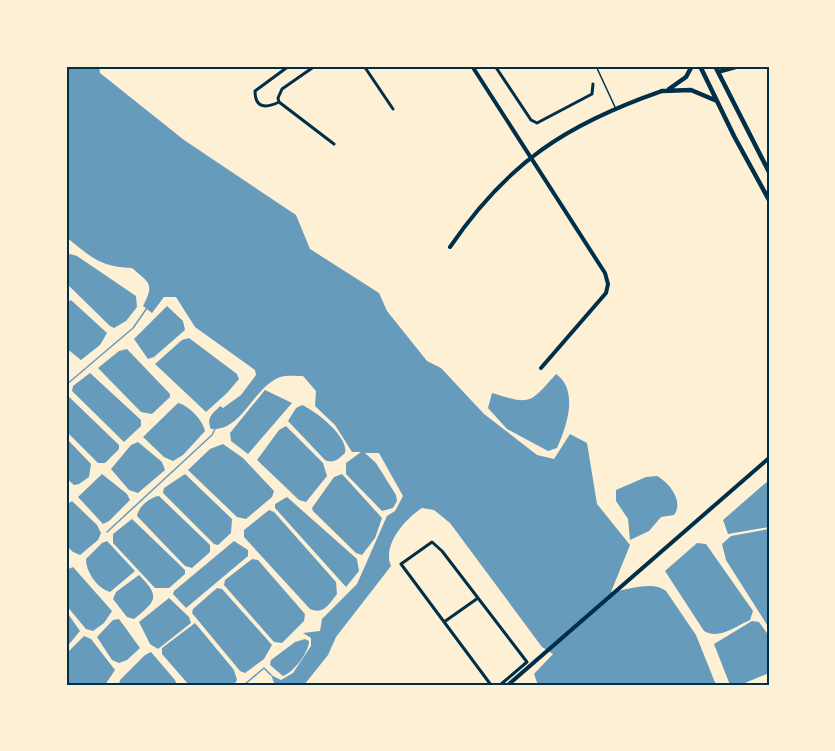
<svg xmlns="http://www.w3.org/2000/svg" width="835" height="751" font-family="Ubuntu,sans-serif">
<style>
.water{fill:#669bbc}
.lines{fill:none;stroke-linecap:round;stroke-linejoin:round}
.stream{stroke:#669bbc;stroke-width:1.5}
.service{stroke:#003049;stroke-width:1.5}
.minor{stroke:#003049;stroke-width:3}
.tertiary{stroke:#003049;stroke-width:4}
.primary{stroke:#003049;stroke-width:4.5}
.neatline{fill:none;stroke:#003049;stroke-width:2}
</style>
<rect width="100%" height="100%" fill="#fdf0d5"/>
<path class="water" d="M66 66H99L100 73 184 140 296 215 310 249 379 293 387 311 427 361 441 368 484 414 537 455 554 459 570 434 587 443 597 504 630 545 611 592C628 590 652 580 666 591L696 635 716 685H538L534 674 553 654 542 647 450 523 434 510 422 508C405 519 382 545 391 566L336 637 328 655 304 685H275L271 675 281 680 293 673 311 646V638L303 633 320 631 322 619 357 584 387 516 395 511 403 496 379 453H365L376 463 396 495 397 501 393 508 382 511 346 474V463L361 452H352L335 425 315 406 316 391 303 376C296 376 286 375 280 377 252 388 243 431 211 429 206 418 212 414 220 406L223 408 241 395 256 375 255 370 195 327 176 297H164L152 313 143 306C155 283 149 283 132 268 99 267 90 256 66 237Z
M70 254 77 256 136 296 137 307 126 321 114 328 110 326 66 283V256Z
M71 300 107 333 100 345 81 360 66 348V303Z
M167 306 183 321 185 330 154 357 148 359 134 339Z
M189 338 237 374 239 379 227 393 206 412 155 364 182 340Z
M127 349 170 394V397L152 414 141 412 98 368 119 351Z
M90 373 141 420V426L124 442 72 391 73 386Z
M556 374C579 390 567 426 557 448L548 451 507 429 488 408 492 393C532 405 529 404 556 374Z
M265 390 292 403 248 454 231 441 230 433Z
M66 394 119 445V449L105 463H98L66 431Z
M178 403C188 405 203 420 205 431L183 455 173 461 164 457 143 437Z
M302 405C316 411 349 437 345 453 338 459 334 464 325 460L288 421 296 408Z
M286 426 323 463 327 476 306 502 299 500 257 460 279 430Z
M66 438 91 464 89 477 79 484 74 485 66 478Z
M138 442 162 462 165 470 138 493 129 490 111 469 131 445Z
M223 444 243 458 274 491 272 497 246 519 237 517 188 470 210 449Z
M102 474 127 494 130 500 109 521 103 524 78 497Z
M185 474 232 519 231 533 218 545 214 544 163 493 164 488Z
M342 474 382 518 375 538 362 555 356 553 313 511 312 508 334 477Z
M657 476C670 483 684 502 674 515L661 517 649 531 630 540 628 519 616 501V490L646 477Z
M769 480V527L728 534 723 520Z
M159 496 210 545V552L192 568 185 566 137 516C138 507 150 497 159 496Z
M287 497 357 559 359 571 346 587 275 508V504Z
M72 501 97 525 101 533 98 540 80 555 73 552 66 545V505Z
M269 510 274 512 336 582 337 594C329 604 324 615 310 609L244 537V530Z
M132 519 185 570V574L169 588H155L113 543V534Z
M769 529V628L726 560 722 544 731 536Z
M107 541 135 571 110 592C97 588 86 572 86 559L102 543Z
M234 541 248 550V556L186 608 173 594 174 591Z
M697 543 706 544 753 611 750 620C736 626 719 640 704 631L665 571Z
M252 559 258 560 305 614 304 621 282 643 274 642 224 585 225 580Z
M73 567 112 611 104 623 93 631 86 629 66 605V570Z
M139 575C161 597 156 601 134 619L127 617 113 599 116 592Z
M217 588 222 589 272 645 264 659 245 673 240 671 192 613 193 609Z
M169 598 189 617 191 623 158 649 150 644 139 622Z
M66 611 80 631 66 648Z
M119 619 140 648 127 660 119 663 112 660 97 637 113 620Z
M752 621 759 622 769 636V673L740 685H730L714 644Z
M195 623 234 670 237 680 234 685H189L162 654V648Z
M84 636 91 639 115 670 105 685H66V654Z
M305 639 309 641C309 652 294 672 283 676L270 665 271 660 295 642Z
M151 652 175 680 177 685H119L120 680 145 655Z"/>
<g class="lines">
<path class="stream" d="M66 385 133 328 147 308
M107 532 212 435 215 429
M244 685 264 668 271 675"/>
<path class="service" d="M596 66 615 107"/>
<path class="minor" d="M315 66 282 89 278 98 279 102 334 144
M364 66 393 109
M495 66 531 120 537 123 592 94 593 84
M279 102C267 108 255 109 255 91L289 66
M444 622 478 598
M491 685 401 564 432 542 442 551 527 662 500 685"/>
<path class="tertiary" d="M472 66 605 273 608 284 606 293 541 368
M718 72 740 66
M450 247C508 162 567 124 662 91
M508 685 769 458"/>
<path class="primary" d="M700 66 734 136 769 200
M715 66 769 172
M669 89 686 77 692 66
M662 91 691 90 717 101"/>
</g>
<rect width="835" height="751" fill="none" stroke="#fdf0d5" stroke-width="135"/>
<rect x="68" y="68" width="700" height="616" class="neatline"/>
</svg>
